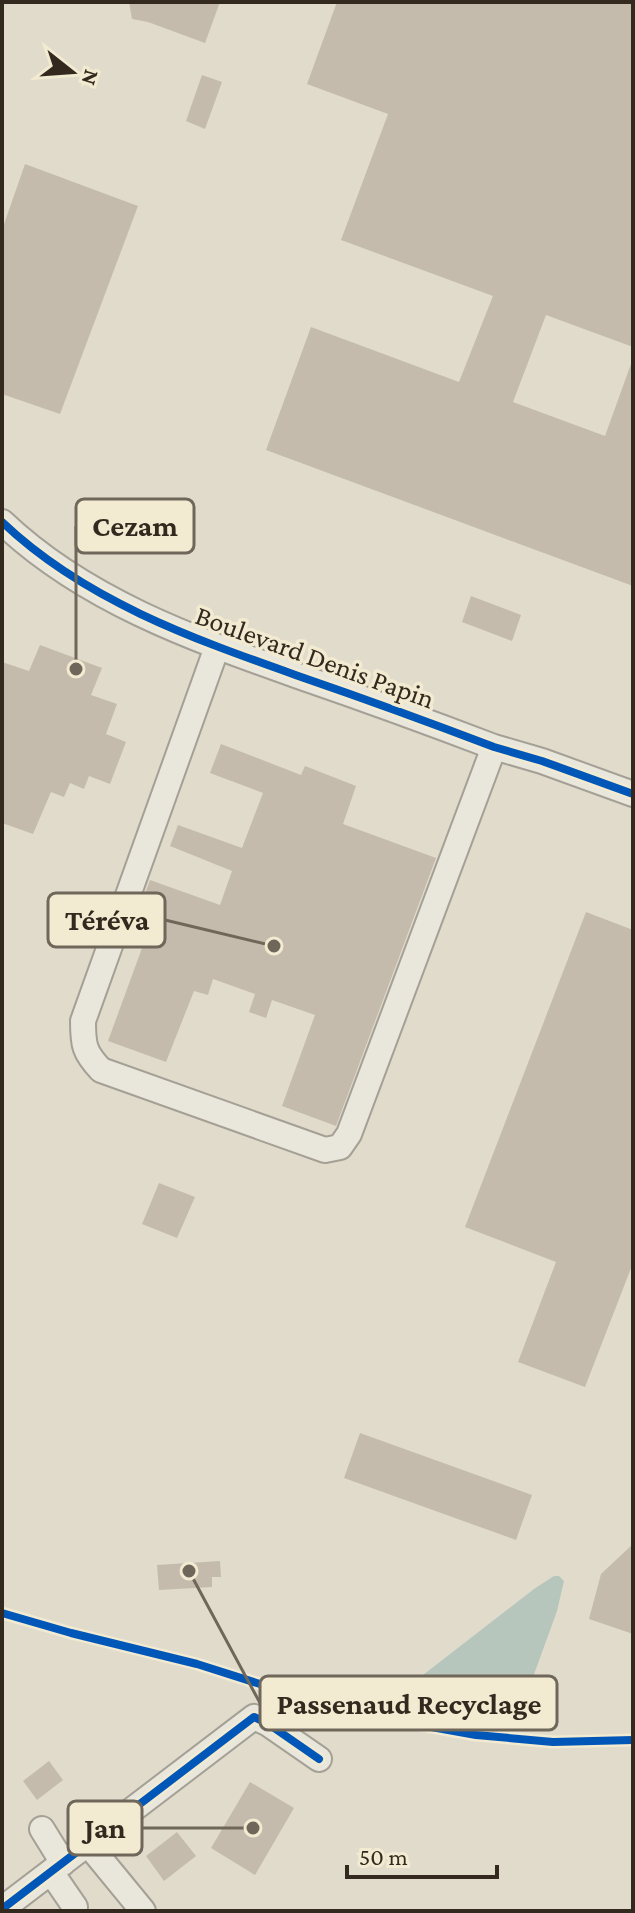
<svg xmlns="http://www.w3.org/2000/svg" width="635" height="1913" font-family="'Crimson Pro',serif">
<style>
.water{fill:#b6c6bd}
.building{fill:#c4bbac}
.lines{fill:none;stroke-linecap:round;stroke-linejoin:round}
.minor-casing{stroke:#a5a095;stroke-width:28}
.minor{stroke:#e9e6dc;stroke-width:24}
.cycleway-casing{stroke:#f2ead1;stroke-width:13}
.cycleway{stroke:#0057b8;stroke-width:8}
.labels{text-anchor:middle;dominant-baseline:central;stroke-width:7;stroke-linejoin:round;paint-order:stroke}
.street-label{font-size:28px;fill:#33291e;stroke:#f2ead1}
.leader{fill:none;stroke:#70675b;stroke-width:3}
.callout-dot{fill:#70675b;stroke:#f2ead1;stroke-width:3}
.callout{fill:#f2ead1;stroke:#70675b;stroke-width:3}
.callout-label{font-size:30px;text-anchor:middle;font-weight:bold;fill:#33291e}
</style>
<rect width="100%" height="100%" fill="#e0dbcb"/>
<path class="water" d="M554 1576H559L564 1581 557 1611 525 1699C508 1708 448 1696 426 1694L419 1684 423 1675 534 1589Z"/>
<path class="building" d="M129 2H220L205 43 148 22 132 19Z
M337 2H633V347L546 315 513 402 605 436 631 364H633V586L266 450 311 327 459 382 493 296 341 240 388 114 307 84Z
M202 75 222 82 205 129 186 121Z
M25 164 138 206 60 414 2 394V230Z
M471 596 521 615 512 641 462 622Z
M40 645 102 668 91 695 117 704 106 734 126 742 110 784 89 776 84 789 70 783 64 797 51 792 33 834 2 823V662L29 671Z
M221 744 301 775 305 766 356 786 343 824 436 858 336 1126 282 1106 315 1015 272 1000 266 1018 249 1012 255 994 213 979 208 995 194 991 166 1062 108 1041 153 918 138 913 150 880 220 905 232 871 170 846 178 825 242 848 263 793 210 773Z
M586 912 633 930V1263L585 1387 518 1362 556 1262 465 1227Z
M159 1183 195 1197 177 1238 142 1224Z
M360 1433 532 1495 516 1540 344 1478Z
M633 1544V1634L589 1619 601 1574Z
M220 1561 221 1577H212V1587L159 1590 157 1565Z
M49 1761 63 1780 37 1800 23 1781Z
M250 1782 294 1808 255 1875 211 1848Z
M177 1832 196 1856 164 1881 146 1856Z"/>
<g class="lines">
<defs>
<path id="minor" d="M2 522C86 602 197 640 304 678 368 700 431 723 494 747L542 761 633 794
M217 647 83 1021C83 1045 84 1052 101 1070L325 1150 340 1147 349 1134 494 747
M42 1829 63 1863
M88 1844 143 1911
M51 1872 75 1907
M2 1909 254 1717 267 1723 319 1759"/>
</defs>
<use href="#minor" class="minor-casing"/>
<use href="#minor" class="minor"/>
<defs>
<path id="cycleway" d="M2 522C86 602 197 640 304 678 368 700 431 723 494 747L542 761 633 794
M2 1613 71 1633 197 1664 348 1712 476 1735 553 1742 633 1740
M2 1909 254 1717 267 1723 319 1759"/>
</defs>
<use href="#cycleway" class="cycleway-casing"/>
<use href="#cycleway" class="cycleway"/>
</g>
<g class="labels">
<g class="street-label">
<text transform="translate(315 657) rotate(20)">Boulevard Denis Papin</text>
</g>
</g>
<path class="leader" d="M76 669L76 526M274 946L165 920M189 1571L260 1703M253 1828L142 1828"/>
<g class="callout-dot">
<circle cx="76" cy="669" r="8"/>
<circle cx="274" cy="946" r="8"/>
<circle cx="189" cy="1571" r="8"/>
<circle cx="253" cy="1828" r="8"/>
</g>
<g class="callout">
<rect x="76" y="499" width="118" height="54" rx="8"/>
<rect x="48" y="893" width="117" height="54" rx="8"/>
<rect x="260" y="1676" width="297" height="54" rx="8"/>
<rect x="68" y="1801" width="74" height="54" rx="8"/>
</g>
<g class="callout-label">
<text x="135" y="536">Cezam</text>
<text x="107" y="930">Téréva</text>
<text x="409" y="1714">Passenaud Recyclage</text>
<text x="105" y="1838">Jan</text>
</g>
<rect width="635" height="1913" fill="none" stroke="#33291e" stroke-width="8"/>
<g transform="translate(72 72) rotate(107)" stroke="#f2ead1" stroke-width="6" paint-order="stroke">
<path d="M0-6L14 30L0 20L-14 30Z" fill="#33291e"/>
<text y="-12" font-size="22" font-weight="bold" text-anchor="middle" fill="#33291e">N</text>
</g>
<path d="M347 1865v12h150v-12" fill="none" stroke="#33291e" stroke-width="4"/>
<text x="359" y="1865" font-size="24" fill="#33291e" stroke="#f2ead1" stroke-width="6" paint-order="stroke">50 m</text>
</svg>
